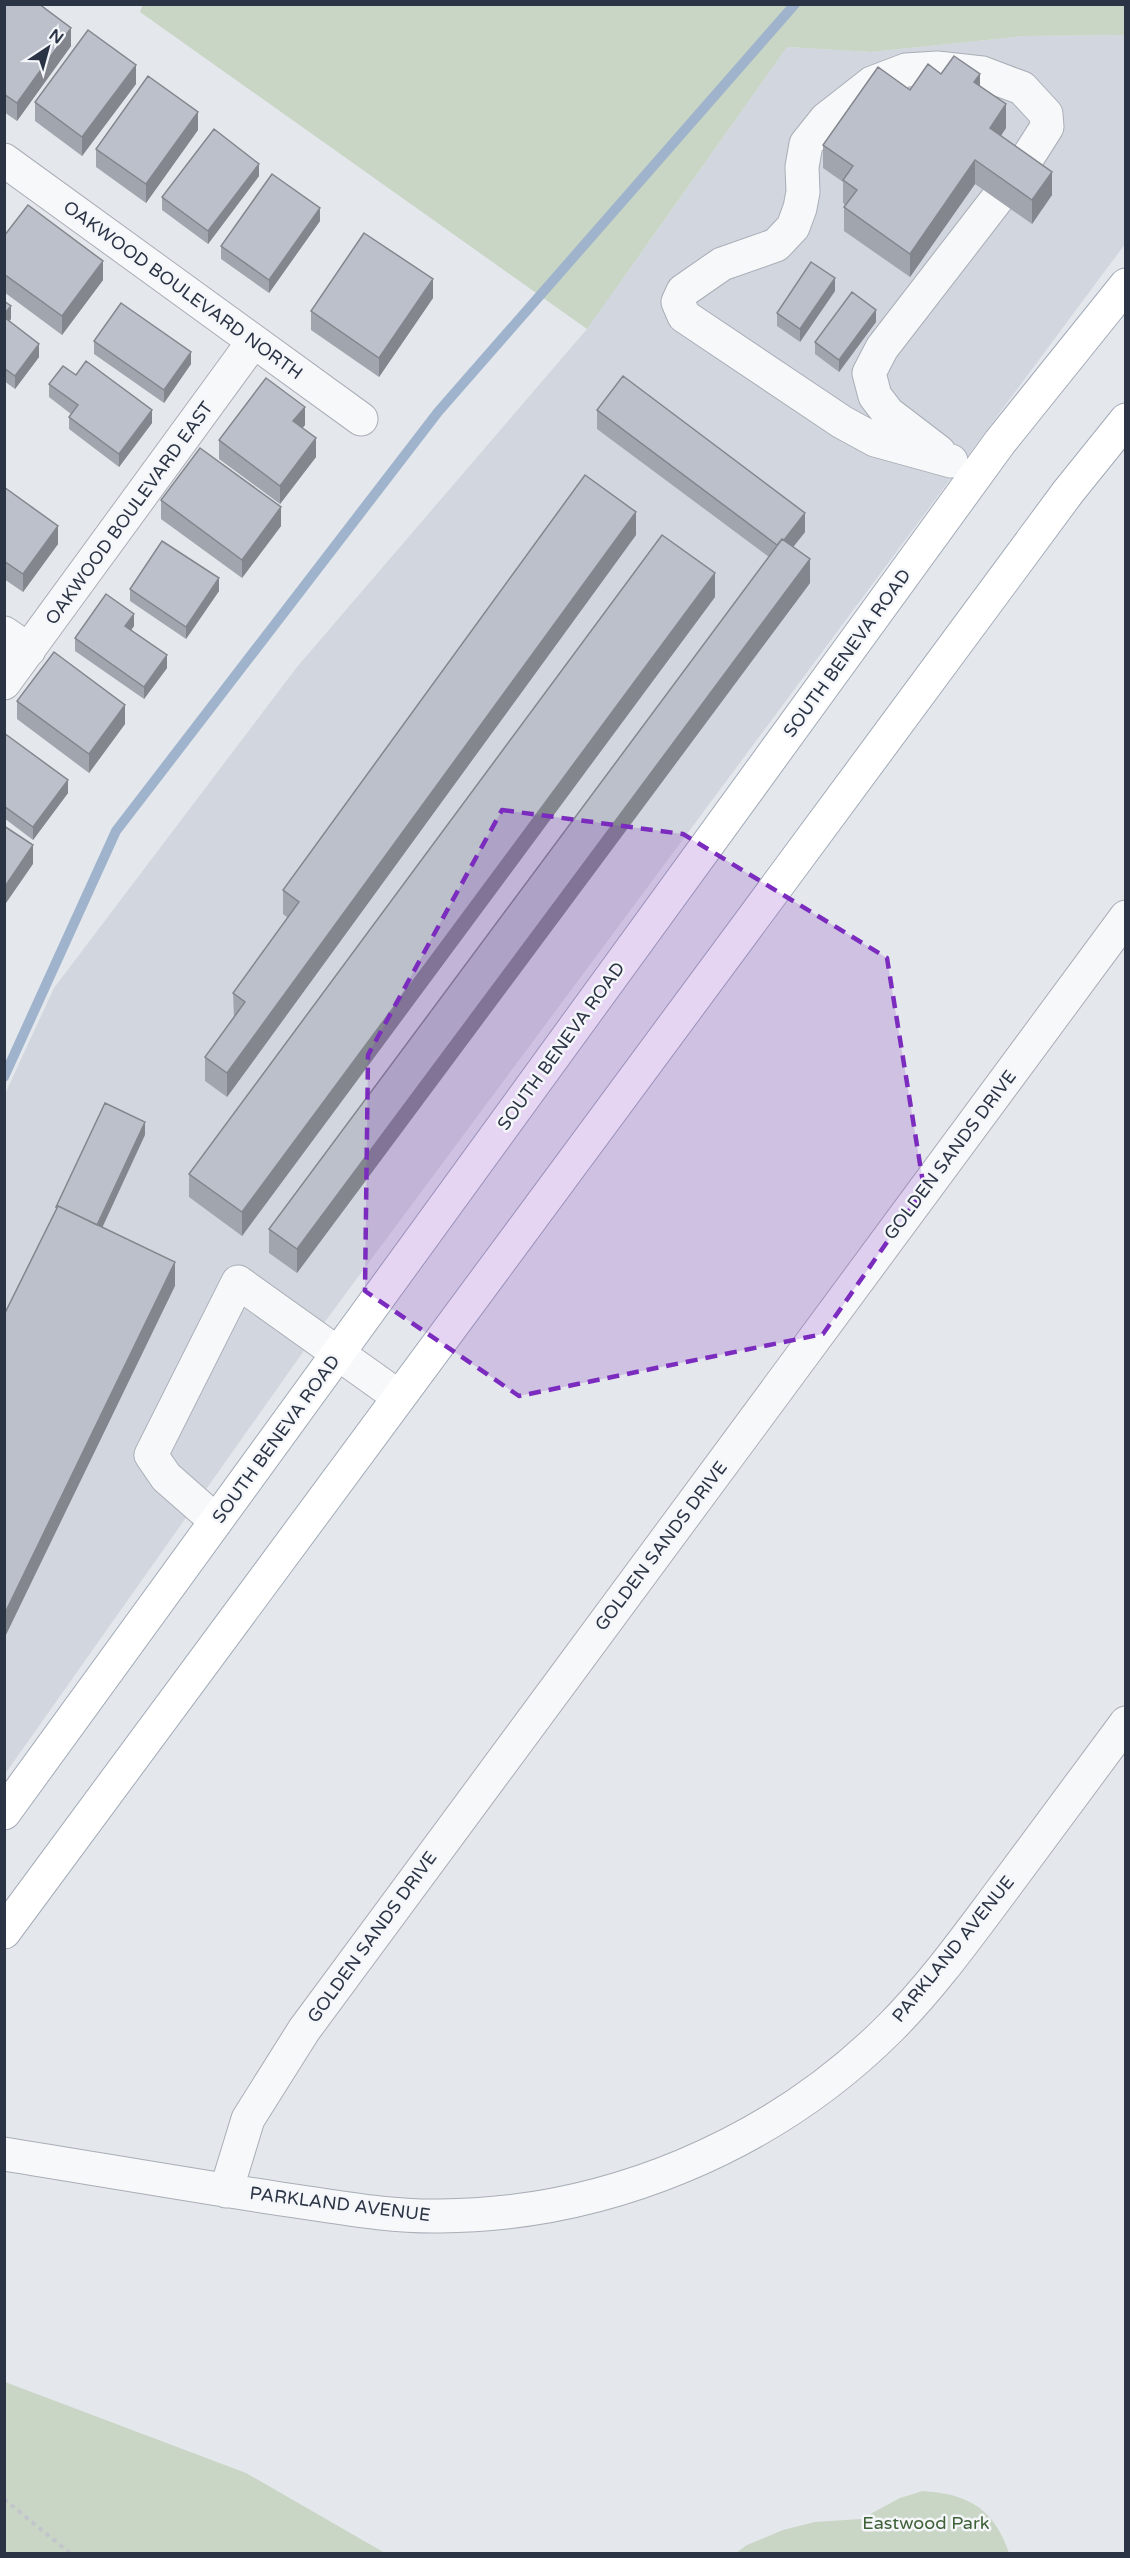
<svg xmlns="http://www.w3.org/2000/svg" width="1130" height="2558" font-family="'Varela Round',sans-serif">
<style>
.built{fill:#d2d6de}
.green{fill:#c9d6c5}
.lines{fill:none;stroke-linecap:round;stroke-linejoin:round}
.stream{stroke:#9fb4cc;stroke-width:10}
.minor-casing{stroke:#a9aeb7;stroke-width:35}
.major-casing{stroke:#a3abb8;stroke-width:35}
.path{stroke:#c2c5cb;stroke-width:4;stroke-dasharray:4.5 4.5;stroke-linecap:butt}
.minor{stroke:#f7f8fa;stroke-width:33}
.major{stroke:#fff;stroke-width:33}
.wall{fill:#a1a5ae}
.shaded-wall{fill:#83868d}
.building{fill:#bbc0ca;stroke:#83868d;stroke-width:1.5}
.marked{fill:#7b2cbf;fill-opacity:0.2;stroke:#7b2cbf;stroke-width:4.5;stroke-dasharray:12 8;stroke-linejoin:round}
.labels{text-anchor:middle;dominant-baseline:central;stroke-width:5;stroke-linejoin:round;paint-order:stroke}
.street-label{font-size:18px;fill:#2b3445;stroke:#f4f6f9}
.park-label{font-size:18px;fill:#3f6138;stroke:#f4f6f9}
</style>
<rect width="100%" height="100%" fill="#e4e7ec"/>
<path class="built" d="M1125 35V244L315 1335 5 1774V1094L54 988 297 667 587 329 787 47 871 52 1024 36Z"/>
<path class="green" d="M143 4H1125L1126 35 1024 36 871 52 787 47 587 329 140 12Z
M5 2382 246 2473 385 2553H5Z
M923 2491C969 2494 994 2509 1009 2553H736L747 2545 783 2530 815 2522 861 2519 900 2498Z"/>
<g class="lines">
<path class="stream" d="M4 1077 116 831 438 412 795 4"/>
<defs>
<path id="minor" d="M4 160 361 419
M939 452 888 413 875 396 869 373 882 348 997 199
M951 461 875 440 842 422 684 316 678 302 683 291 722 264 776 245 793 227 800 208 803 192 802 167 806 144 826 119 872 83 906 70 937 68 982 73 1022 88 1046 114 1047 127 1019 171
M4 633 29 650
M4 683 253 342
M216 1521 166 1477 151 1455 238 1282 399 1397
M4 2154C97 2169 189 2185 281 2199 333 2206 386 2217 440 2216 606 2215 772 2146 890 2028 932 1986 967 1937 1003 1889 1044 1833 1085 1778 1126 1723
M226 2191 248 2119 304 2030 1126 917"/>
<path id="major" d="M4 1813 1000 442 1126 285
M4 1932 1068 492 1126 420"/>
</defs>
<use href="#minor" class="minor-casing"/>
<use href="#major" class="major-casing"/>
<path class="path" d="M4 2499 71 2554"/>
<use href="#minor" class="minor"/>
<use href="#major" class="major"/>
</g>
<path class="wall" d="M4 6 71 46 17 121 4 112Z
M941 74 980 86 1006 128 1001 136 1052 195 1032 224 975 184 910 277 844 231V207L845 205 843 203V182L823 168V145L910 90Z
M136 84 82 156 35 121V102Z
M198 130 146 203 96 167V149Z
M259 176 208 244 162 210V197Z
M320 221 269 293 221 259V246Z
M4 236 103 280 62 335 4 292Z
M835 291 800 342 777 326V313Z
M433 298 379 377 311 330V311Z
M4 301 11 319 9 321 39 357 15 389 4 381Z
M876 322 839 372 815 354V342Z
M94 341 191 364 164 403 94 354Z
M76 375 152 423 119 467 69 429V417L71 414 49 397V384Z
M597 410 805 532 793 547 810 583 297 1273 269 1253V1229L769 557 597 429Z
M305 425 302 428 316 457 280 504 219 459V440Z
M4 487 58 544 23 592 4 579Z
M161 500 281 526 242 578 161 519Z
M636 535 227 1097 205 1081V1057L234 1017 233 993 288 918 283 914V890Z
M130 589 219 591 186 639 130 601Z
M715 597 242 1236 189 1197V1174Z
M134 626 131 630 167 668 144 699 75 651V638Z
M17 701 125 724 89 773 17 719Z
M4 733 68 793 33 840 4 818Z"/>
<path class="shaded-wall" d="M71 28V46L17 121V103Z
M136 65V84L82 156V137Z
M980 74V97L974 82Z
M1006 104V128L990 151V128Z
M198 112V130L146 203V184Z
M975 160V184L910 277V254Z
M259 164V176L208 244V231Z
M1052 172V195L1032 224V200Z
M320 208V221L269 293V280Z
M103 261V280L62 335V316Z
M835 278V291L800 342V329Z
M433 279V298L379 377V358Z
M11 306V319L4 327V314Z
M876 310V322L839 372V360Z
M39 344V357L15 389V376Z
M191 352V364L164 403V390Z
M305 407V425L293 440V421Z
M152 410V423L119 467V454Z
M316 438V457L280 504V486Z
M281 507V526L242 578V560Z
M636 512V535L227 1097V1073Z
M805 513V532L779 565V547Z
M58 526V544L23 592V574Z
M810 559V583L297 1273V1249Z
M715 573V597L242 1236V1212Z
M219 578V591L186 639V627Z
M134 614V626L125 639V626Z
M167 655V668L144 699V687Z
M125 705V724L89 773V754Z
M68 780V793L33 840V827Z
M33 845V864L4 906V888Z
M145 1122V1135L97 1239V1226Z
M175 1262V1286L4 1639V1615Z"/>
<path class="building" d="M5 4H39L71 28 17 103 4 94V6Z
M88 30 136 65 82 137 35 102Z
M954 56 980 74 974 82 1006 104 990 128 1052 172 1032 200 975 160 910 254 844 207 857 190 843 180 853 166 823 145 878 67 910 90 928 64 941 74Z
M148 76 198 112 146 184 96 149Z
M214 129 259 164 208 231 162 197Z
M272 174 320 208 269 280 221 246Z
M28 205 103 261 62 316 4 274V236Z
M364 233 433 279 379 358 311 311Z
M811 262 835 278 800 329 777 313Z
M852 292 876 310 839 360 815 342Z
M4 301 11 306 4 314Z
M121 303 191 352 164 390 94 341Z
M4 317 39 344 15 376 4 368Z
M86 361 152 410 119 454 69 417 78 405 49 384 63 366 76 375Z
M623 376 805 513 784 540 782 539 777 545 597 410Z
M266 378 305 407 293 421 316 438 280 486 219 440Z
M200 448 281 507 242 560 161 500Z
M585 475 636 512 227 1073 205 1057 245 1002 233 993 299 902 283 890Z
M4 487 58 526 23 574 4 561Z
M662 535 715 573 242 1212 189 1174Z
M782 539 810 559 297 1249 269 1229Z
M162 541 219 578 186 627 130 589Z
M106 594 134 614 125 626 167 655 144 687 75 638Z
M54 652 125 705 89 754 17 701Z
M4 733 68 780 33 827 4 806Z
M4 826 33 845 4 888Z
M105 1103 145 1122 97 1225 58 1206 57 1207H56Z
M58 1206 175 1262 4 1615V1315Z"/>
<path class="marked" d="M502 810 683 834 887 958 924 1189 823 1334 519 1396 365 1291 368 1055Z"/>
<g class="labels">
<g class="street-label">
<text transform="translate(183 290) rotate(36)">OAKWOOD BOULEVARD NORTH</text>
<text transform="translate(129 513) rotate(-54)">OAKWOOD BOULEVARD EAST</text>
<text transform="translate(847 653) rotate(-54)">SOUTH BENEVA ROAD</text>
<text transform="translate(561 1046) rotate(-54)">SOUTH BENEVA ROAD</text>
<text transform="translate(950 1155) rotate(-53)">GOLDEN SANDS DRIVE</text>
<text transform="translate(276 1439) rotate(-54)">SOUTH BENEVA ROAD</text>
<text transform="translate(661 1546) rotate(-53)">GOLDEN SANDS DRIVE</text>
<text transform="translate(372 1937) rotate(-54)">GOLDEN SANDS DRIVE</text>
<text transform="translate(953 1949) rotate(-51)">PARKLAND AVENUE</text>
<text transform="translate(340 2204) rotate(7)">PARKLAND AVENUE</text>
</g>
<g class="park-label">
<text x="926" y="2523">Eastwood Park</text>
</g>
</g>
<rect width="1130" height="2558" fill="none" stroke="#2b3445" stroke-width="12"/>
<g transform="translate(48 48) rotate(36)" stroke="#f4f6f9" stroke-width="4.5" paint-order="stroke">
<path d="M0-4.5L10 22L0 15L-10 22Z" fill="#2b3445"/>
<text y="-9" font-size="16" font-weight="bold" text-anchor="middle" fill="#2b3445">N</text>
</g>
</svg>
